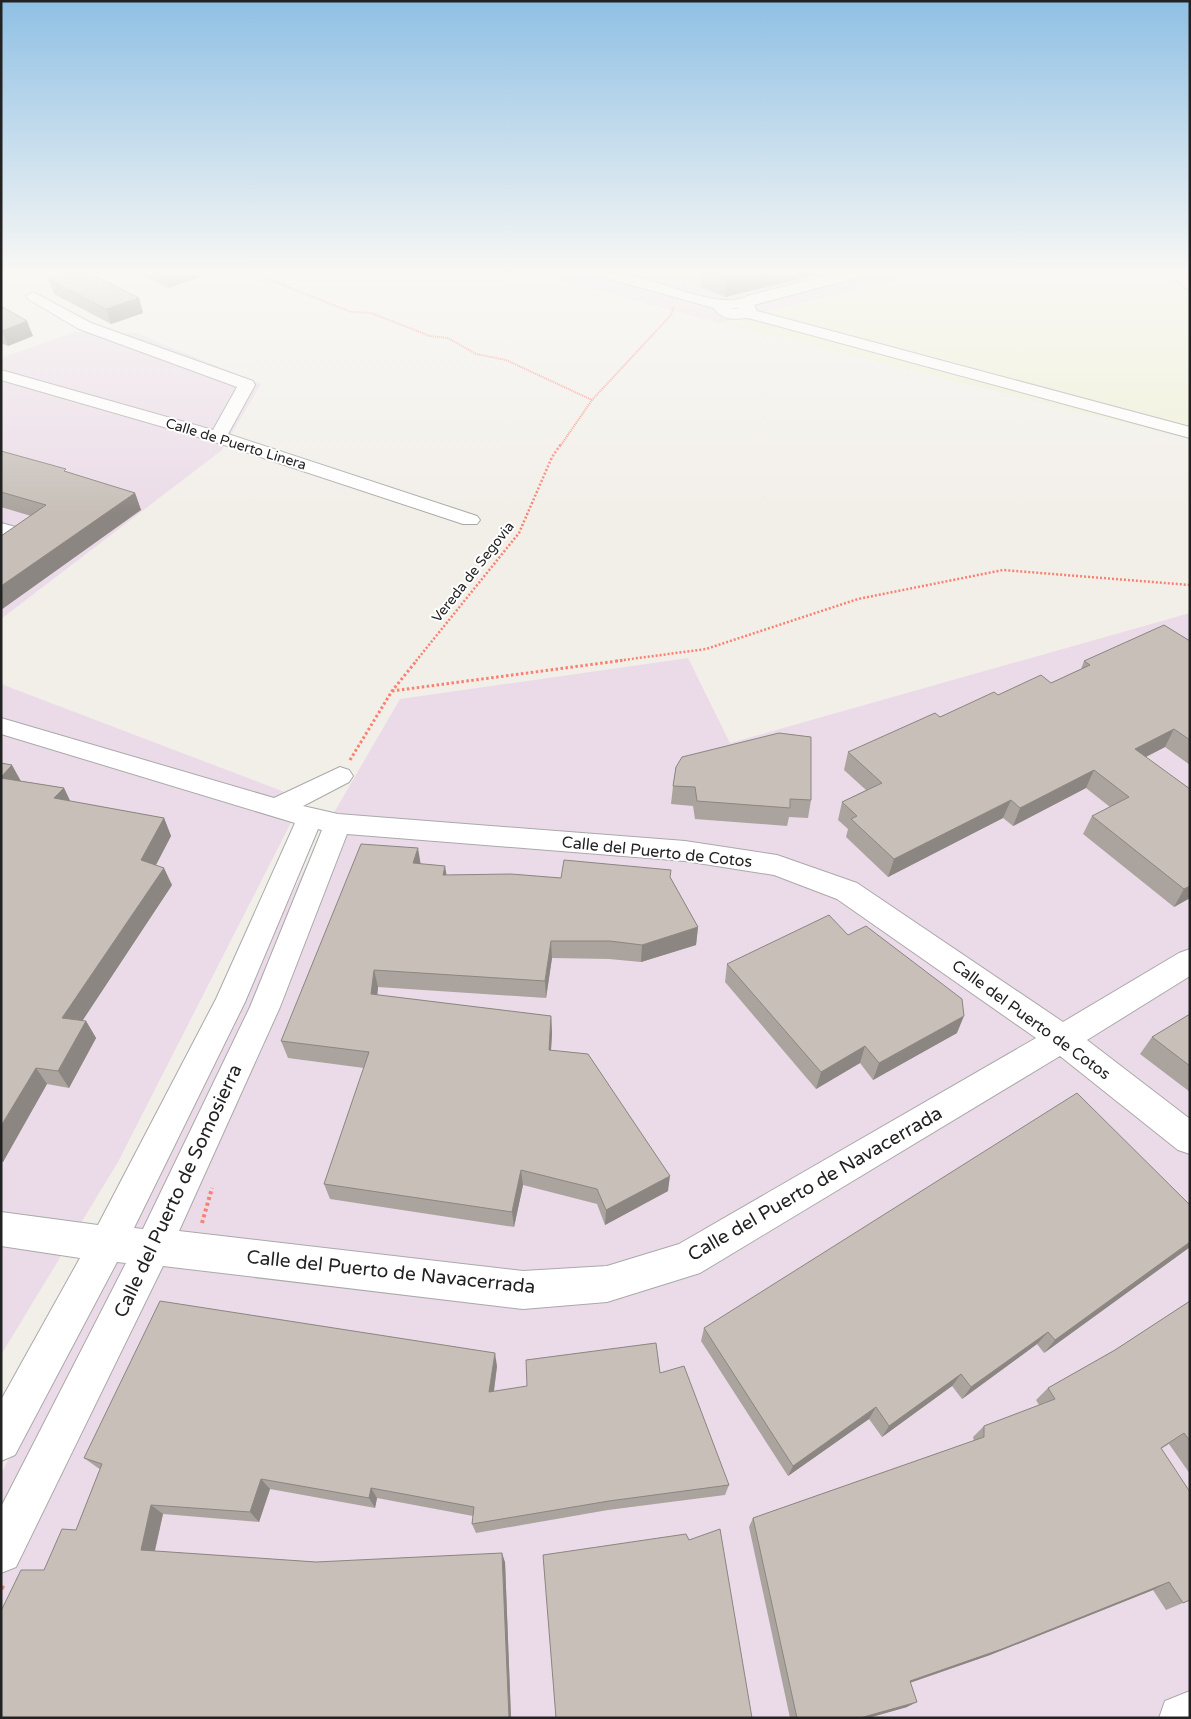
<svg xmlns="http://www.w3.org/2000/svg" width="1191" height="1719" font-family="'Varela Round',sans-serif">
<style>
.industrial{fill:#ebdbe8}
.farmland{fill:#eef0d5}
.lines{fill:none;stroke-linecap:round;stroke-linejoin:round}
.minor-casing{stroke:#a9a9a9;stroke-width:2}
.path-far4{stroke:#fa8072;stroke-width:2;stroke-dasharray:1 1;stroke-linecap:butt}
.path-far3{stroke:#fa8072;stroke-width:2.5;stroke-dasharray:2 2;stroke-linecap:butt}
.path-far2{stroke:#fa8072;stroke-width:3;stroke-dasharray:2.5 2.5;stroke-linecap:butt}
.path-far1{stroke:#fa8072;stroke-width:4;stroke-dasharray:3 3;stroke-linecap:butt}
.path{stroke:#fa8072;stroke-width:5;stroke-dasharray:4 4;stroke-linecap:butt}
.minor{fill:#fff;fill-rule:evenodd}
.wall{fill:#aba49e}
.shaded-wall{fill:#8b8681}
.building{fill:#c7bfb8;stroke:#8b8681}
.labels{text-anchor:middle;dominant-baseline:central;stroke-width:4;stroke-linejoin:round;paint-order:stroke}
.far-street-label{font-size:14px;fill:#222;stroke:#fff}
.street-label{font-size:16px;fill:#222;stroke:#fff}
.near-street-label{font-size:19px;fill:#222;stroke:#fff}
</style>
<rect width="100%" height="100%" fill="#f2efe9"/>
<path class="industrial" d="M534 273H927L719 323Z
M75 332 136 333 261 384 222 450 1 619V358Z
M1190 613V1718H1V1474L325 828 400 699 688 658 730 743Z
M1 684 303 799 118 1162 1 1355Z"/>
<path class="farmland" d="M927 273H1190V439L719 323Z"/>
<g class="lines">
<defs>
<path id="minor" d="M597 273C605 273 613 273 620 273 652 277 720 312 747 296L839 273H865L863 276 754 305 757 311 1190 427V438L748 318C733 319 723 321 714 308L599 276ZM736 308 740 309H730Z
M33 292 91 323 253 381 255 385 228 434 477 516 480 520 477 524H463L212 441 1 380V370L213 430 237 387 79 329 28 299 26 296Z
M1 523 23 529 26 533 8 547 1 549Z
M1 718 274 798 340 767 349 770 353 776 349 782 303 806 338 814 685 841 777 855 857 883 1063 1022 1179 953 1190 949V976L1087 1040 1190 1119V1154L1178 1150 1060 1056 700 1273 607 1302 523 1309 163 1266 16 1567 1 1573V1507L126 1263 117 1262 15 1455 1 1461V1400L80 1258 1 1246V1212L98 1225 216 999 295 823 1 734ZM318 829 322 830 250 1007 143 1229 134 1228 245 1002ZM347 834 685 861 774 875 837 899 1036 1038 679 1244 607 1266 523 1271 179 1231 280 1007Z
M1190 1691V1718H1159L1165 1701Z"/>
</defs>
<use href="#minor" class="minor-casing"/>
<path class="path-far4" d="M253 273 351 312 371 313 430 336 448 338 476 354 506 360 592 400
M571 273 589 278
M1166 273 1190 292
M683 282 687 273
M561 445 592 400 671 315 674 306"/>
<path class="path-far3" d="M416 661 519 533 552 457 561 444
M616 661 706 649 858 599 1003 570 1190 585"/>
<path class="path-far2" d="M392 691 625 660
M350 760 392 691 417 660"/>
<path class="path-far1" d="M202 1223 212 1188"/>
<path class="path" d="M1 1589 4 1583"/>
<use href="#minor" class="minor"/>
</g>
<path class="wall" d="M138 273H198L199 277 168 288Z
M702 273H822L725 297 701 287Z
M48 279 139 298 143 313 111 324 54 294Z
M1 306 33 336 8 346 1 343Z
M1 451 135 493 141 510 31 516 1 507Z
M1190 641V765L1165 747 1146 757 1190 898 1174 907 1083 834 1092 816 1110 807 1086 788 1013 826 1003 818 888 877 846 837 848 829 838 820 842 802 866 790 844 770 848 752 998 695 1051 683 1081 669 1084 661Z
M1 763 21 781 64 788 70 801 164 818 171 836 156 865 172 885 82 1021H86L96 1038 69 1088 47 1084 3 1162H1Z
M676 767 811 800 808 818 789 817 787 826 695 819 693 806 671 804 673 786Z
M421 864 447 875 561 878 670 877 698 927 696 945 641 962 609 959 552 958 546 998 378 987 377 995 551 1016 552 1033 551 1050 668 1191 605 1225 597 1204 523 1185 514 1227 330 1199 324 1184 364 1068 288 1058 281 1041Z
M727 964 957 1033 873 1080 860 1063 816 1089 725 982Z
M1190 1014V1092L1140 1054 1152 1037Z
M1190 1205V1247L1044 1353 1037 1344 962 1399 952 1386 882 1437 869 1419 788 1476 701 1341 704 1328Z
M1190 1301V1474L1169 1444 1161 1449 1190 1600 1166 1610 1153 1590 990 1655 910 1683 907 1707 868 1718H790L749 1527 753 1518 974 1441 973 1437 984 1426 1039 1405 1036 1400 1048 1388 1115 1350Z
M497 1366 494 1392 660 1373 729 1485 725 1495 608 1510 476 1533 472 1524 473 1516 377 1498 375 1508 270 1489 259 1522 163 1514 155 1551 316 1562H505L511 1718H1L44 1570 76 1530 100 1469 98 1468 84 1458Z"/>
<path class="shaded-wall" d="M164 273H198L199 277 168 288Z
M744 273H822L725 297 726 278Z
M139 298 143 313 111 324 106 309Z
M27 321 33 336 8 346 2 331Z
M135 493 141 510 1 610V586Z
M1174 729 1165 747 1126 767 1135 749Z
M12 765 22 783 11 796 1 777Z
M1094 770 1086 788 1013 826 1020 808Z
M64 788 73 807 54 798Z
M1011 800 1003 818 888 877 894 859Z
M164 818 171 836 149 878 141 860Z
M418 848 421 866 413 863Z
M445 866 448 883 443 875Z
M164 868 172 885 73 1035 62 1018Z
M1190 886V898L1174 907 1184 889Z
M698 927 696 945 641 962 642 945Z
M551 941 552 958 546 998 545 981Z
M374 970 378 987 376 1011 371 994Z
M551 1016 552 1033 550 1067 549 1050Z
M964 1016 957 1033 873 1080 879 1063Z
M86 1021 96 1038 69 1088 58 1071Z
M865 1046 860 1063 816 1089 821 1072Z
M36 1068 47 1084 3 1162 1 1161V1126Z
M521 1170 523 1185 514 1227 512 1212Z
M670 1176 668 1191 605 1225 606 1210Z
M1190 1242V1247L1044 1353 1055 1340Z
M1048 1332 1037 1344 962 1399 971 1387Z
M495 1353 497 1366 492 1404 489 1392Z
M961 1374 952 1386 882 1437 889 1426Z
M876 1407 869 1419 788 1476 793 1466Z
M261 1479 270 1489 259 1522 250 1512Z
M371 1488 377 1498 375 1508 369 1498Z
M151 1505 163 1514 153 1558 141 1550Z
M502 1553 505 1562 511 1718H509Z
M1169 1582 1153 1590 990 1655 900 1686 910 1681Z
M917 1702 907 1707 868 1718H860Z"/>
<path class="building" d="M68 273H89L139 298 106 309 48 279Z
M716 273H744L726 278Z
M1 306 27 321 2 331Z
M1 451 66 469 64 471 135 493 1 586V536L46 505 1 492Z
M1164 625 1190 641V740L1174 729 1135 749 1190 789V886L1184 889 1092 816 1129 797 1094 770 1020 808 1011 800 894 859 851 819 857 816 842 802 882 783 848 752 935 713 940 717 994 692 998 695 1041 675 1051 683 1090 665 1084 661Z
M779 733 811 737V800L790 799V808L697 801 695 787 673 786 676 767 682 757Z
M1 763 12 765 1 777Z
M1 778 64 788 54 798 164 818 141 860 164 868 62 1018 86 1021 58 1071 36 1068 1 1126Z
M361 844 418 848 413 863 445 866 443 875 511 874 561 878 564 860 671 870 670 877 698 927 642 945 610 941H551L545 981 374 970 371 994 551 1016 549 1050 588 1054 670 1176 606 1210 597 1189 521 1170 512 1212 324 1184 369 1052 281 1041Z
M829 915 848 935 866 926 962 999 964 1016 879 1063 865 1046 821 1072 727 964Z
M1190 1014V1066L1152 1037Z
M1077 1093 1190 1205V1242L1055 1340 1048 1332 971 1387 961 1374 889 1426 876 1407 793 1466 704 1328Z
M160 1301 495 1353 489 1392 527 1386 526 1360 656 1343 660 1373 684 1366 729 1485 609 1501 472 1524 474 1507 371 1488 369 1498 261 1479 250 1512 151 1505 141 1550 316 1562 502 1553 509 1718H1V1611L21 1570H44L62 1529 76 1530 102 1464 84 1458Z
M1190 1301V1441L1184 1433 1161 1448 1190 1492V1600L1183 1603 1169 1582 1002 1649 910 1681 917 1702 860 1718H797L753 1518 984 1437V1426L1055 1399 1048 1388 1115 1350Z
M720 1529 752 1718H556L543 1555 686 1534 689 1540Z"/>
<linearGradient id="sky" x2="0" y2="1"><stop stop-color="#8fc0e4"/><stop offset="0.53" stop-color="#f9f8f5"/><stop offset="1" stop-color="#f9f8f5" stop-opacity="0"/></linearGradient>
<rect width="1191" height="514" fill="url(#sky)"/>
<g class="labels">
<g class="far-street-label">
<text transform="translate(236 444) rotate(17)">Calle de Puerto Linera</text>
<text transform="translate(473 572) rotate(-52)">Vereda de Segovia</text>
</g>
<g class="street-label">
<text transform="translate(657 852) rotate(6)">Calle del Puerto de Cotos</text>
<text transform="translate(1031 1020) rotate(36)">Calle del Puerto de Cotos</text>
</g>
<g class="near-street-label">
<text transform="translate(815 1184) rotate(-30)">Calle del Puerto de Navacerrada</text>
<text transform="translate(178 1191) rotate(-65)">Calle del Puerto de Somosierra</text>
<text transform="translate(391 1272) rotate(6)">Calle del Puerto de Navacerrada</text>
</g>
</g>
<rect width="1191" height="1719" fill="none" stroke="#222222" stroke-width="5"/>
</svg>
